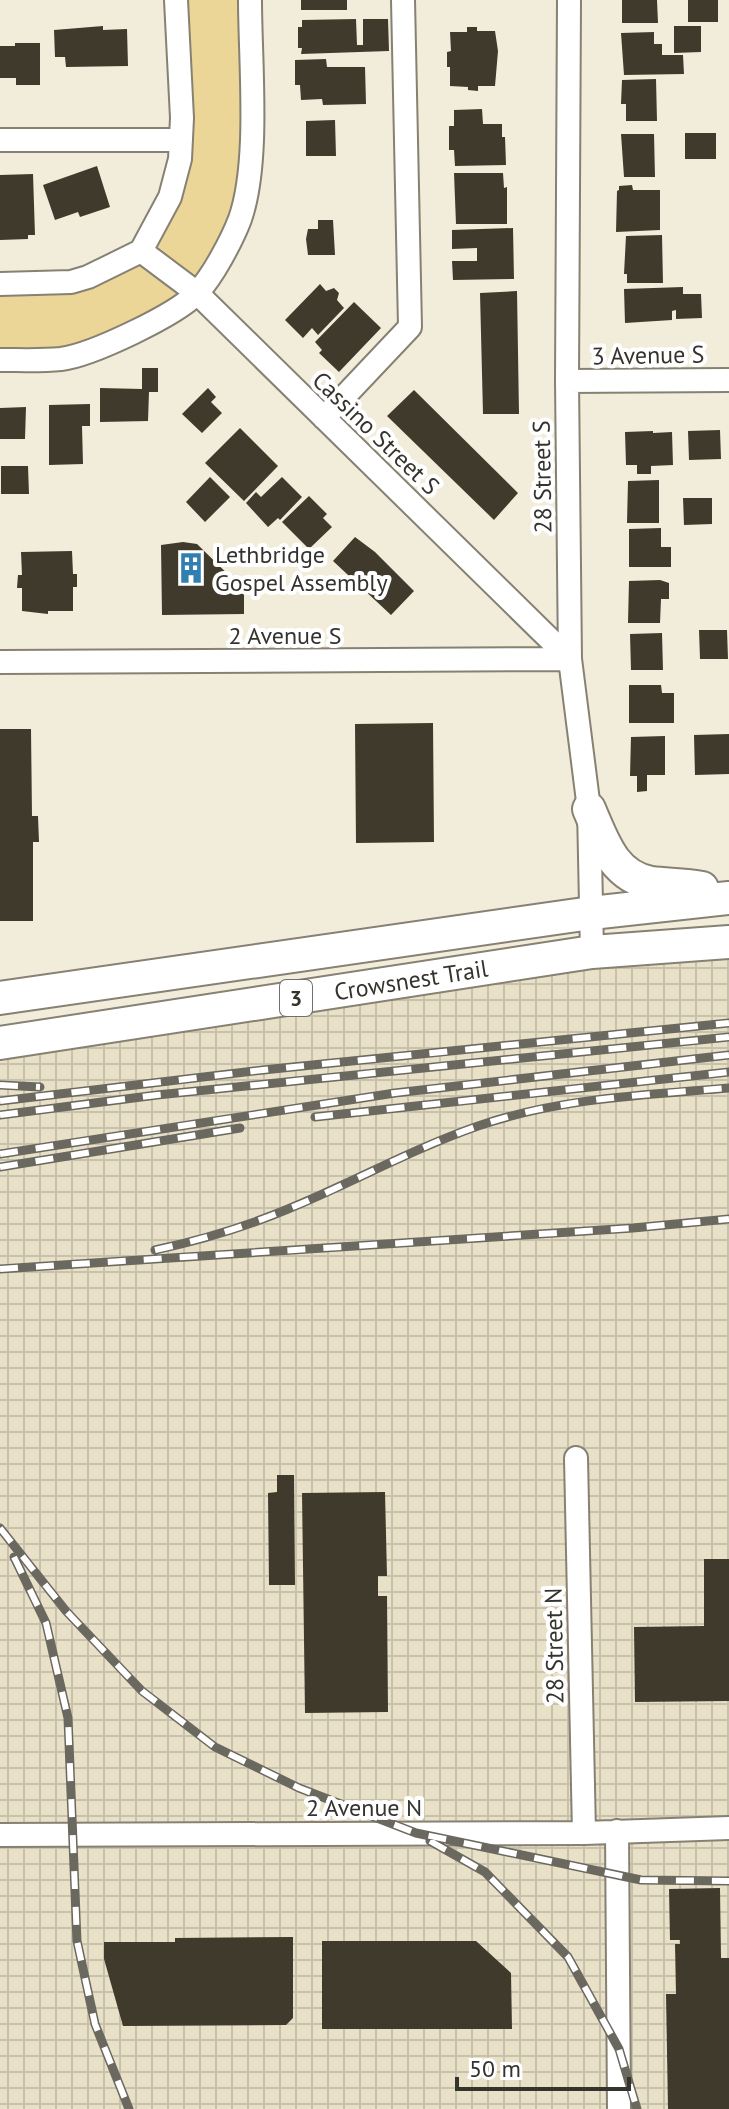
<svg xmlns="http://www.w3.org/2000/svg" width="729" height="2109" font-family="'PT Sans',sans-serif">
<style>
.industrial{fill:url(#industrial-grid)}
.park{fill:#ebd597}
.building{fill:#3f3a2c}
.lines{fill:none;stroke-linecap:round;stroke-linejoin:round}
.minor-casing{stroke:#868172;stroke-width:26}
.highway-casing{stroke:#868172;stroke-width:36}
.minor{stroke:#fff;stroke-width:22}
.highway{stroke:#fff;stroke-width:32}
.rail-casing{stroke:#6b685f;stroke-width:9}
.rail{stroke:#fff;stroke-width:6;stroke-dasharray:18;stroke-linecap:butt}
.labels{text-anchor:middle;dominant-baseline:central;stroke-width:8;stroke-linejoin:round;paint-order:stroke}
.shield{fill:#fff;stroke:#72706c;stroke-width:2}
.shield-label{font-size:22px;font-weight:bold;fill:#35332d}
.street-label{font-size:24px;fill:#35332d;stroke:#fff}
.poi-label{font-size:24px;fill:#35332d;stroke:#fff;text-anchor:start}
</style>
<defs>
<pattern id="industrial-grid" width="8" height="8" patternUnits="userSpaceOnUse" patternTransform="scale(2)"><rect width="8" height="8" fill="#e9e0c8"/><path d="M0 4h8M4 0v8" fill="none" stroke="#c8c1ac"/></pattern>
</defs>
<rect width="100%" height="100%" fill="#f2ecdb"/>
<path class="industrial" d="M729 942V2109H0V1037Z"/>
<path class="park" d="M176 0H250L246 190 197 293 101 348 0 360V284L71 282 141 250 170 197Z"/>
<path class="building" d="M301 0H347V10H301Z
M622 0H657L658 23H622Z
M688 0H718V22H688Z
M356 19 357 45H363V19H388L389 51 301 54 302 48H298V27H302V20Z
M103 26V30L127 29 128 66 66 67 65 57H55L54 30Z
M674 26H701V52L674 53Z
M467 27H477V31H495L498 51 495 86H478V91L468 90V87L450 86V67H447V52L451 51 450 32H467Z
M654 32V44H662V55H683L684 74 624 75 621 33Z
M15 43H40V85H16V78H0V46H15Z
M326 59 327 67H365L366 104 323 105 322 99 301 100 300 85H295V60Z
M656 79 657 121H626V104H621L622 80Z
M482 109 483 124H502V137H505L506 165 455 166 454 150H449V126H454V110Z
M335 120 336 156H306V121Z
M685 133H716V159H685Z
M621 134H654L655 177H624Z
M97 166 110 207 80 217 78 212 55 220 43 185Z
M454 173H503L504 188 507 187V224H456Z
M33 174 35 235H28V239L0 240V175Z
M632 185 633 190H660V230L616 232 617 191 619 190V186Z
M318 220H333L335 255H308L306 239 308 229H318Z
M513 228 514 279 453 280 452 261H477V248L452 249V230Z
M662 235 663 283H627V274H624L626 236Z
M320 284 326 291 334 288 339 293 337 300 344 308 318 335 312 328 303 338 285 320Z
M683 287V294H701L702 318 676 319V310L672 311V320L625 323 624 289Z
M517 291 519 414H483L480 293Z
M354 302 381 328 339 372 319 353 322 350 315 342Z
M142 368H158V392H149L148 421 100 422V388L142 389Z
M208 388 216 397 211 402 222 413 202 433 182 414Z
M414 390 518 493 494 520 387 416Z
M90 404V426H82L83 464 49 465V405Z
M26 407 25 439H0V408Z
M240 428 278 466 244 501 205 463Z
M720 430 721 459 689 460 688 431Z
M653 431V433L672 432 673 465 651 466V474H637V465H626L625 432Z
M1 466H28L29 494H1Z
M210 477 230 497 205 522 186 502Z
M282 477 302 497 280 520 278 518 268 527 246 503 256 492 261 497Z
M659 480V523H627L628 481Z
M309 496 327 514 323 518 332 527 309 549 282 522Z
M683 498H712V524L684 525Z
M661 528V547H671V567H629V529Z
M355 537 375 552 414 591 391 615 333 561Z
M183 542 197 544 244 590V614L162 615 161 545Z
M72 551 73 574H77V587H73V611H48V614L22 611V588H17L18 575H22L21 552Z
M660 580 669 583V599H661L660 623H628L629 581Z
M699 630H727L728 659H700Z
M662 633 663 670H631L630 634Z
M629 685H661L662 693H674V723H629Z
M433 723 434 842 356 843 355 724Z
M0 729H31L32 816H38L39 842H33V921H0Z
M729 734V774L695 775 694 735Z
M665 736V775H647V791L637 792V776H630L631 737Z
M277 1475H294L295 1585H269L268 1493 277 1492Z
M385 1492 387 1576H378V1596H387L388 1712 305 1713 302 1493Z
M704 1559H729V1701L635 1702 634 1627 704 1626Z
M720 1888 721 1958H729V2109H668L666 1994H676L675 1944H680V1940H670L669 1889Z
M293 1937V2018L286 2025 123 2026 104 1959V1942H175V1938Z
M322 1941H476L511 1973 512 2029H322Z"/>
<g class="lines">
<defs>
<path id="minor" d="M569 0 567 381 570 659 589 809 592 952
M0 140H181
M141 251 197 293 570 659
M0 284 71 282 88 277 141 251 170 197 180 159 182 118 176 0
M0 360C20 360 41 361 61 359 92 355 176 315 197 293 213 276 232 240 240 219 260 162 250 62 250 0
M567 381 729 380
M324 418 410 327 403 0
M0 662 570 659
M576 1458 584 1833
M617 1831 619 2109
M0 1835 584 1833 729 1828"/>
<path id="highway" d="M589 809C603 841 613 876 651 883 668 885 685 885 702 888
M0 998 591 913 729 898
M0 1043 592 952 729 942"/>
</defs>
<use href="#minor" class="minor-casing"/>
<use href="#highway" class="highway-casing"/>
<use href="#minor" class="minor"/>
<use href="#highway" class="highway"/>
<defs>
<path id="rail" d="M0 1085 40 1087
M0 1101 263 1070 729 1023
M0 1115 157 1095 729 1037
M315 1117 729 1072
M0 1154 395 1093 729 1055
M0 1167 240 1128
M155 1250C201 1240 245 1227 288 1209 352 1183 412 1149 478 1126 559 1098 644 1095 729 1088
M0 1269 633 1228 729 1219
M0 1528 66 1611 142 1691 215 1747 299 1788 416 1833 641 1880 729 1881
M14 1557 46 1623 68 1718 77 1941 95 2024 129 2109
M430 1841 485 1872 568 1957 619 2049 637 2109"/>
</defs>
<use href="#rail" class="rail-casing"/>
<use href="#rail" class="rail"/>
</g>
<defs>
<symbol id="building-bare" viewBox="-9 -9 18 18"><path d="M-4-6H4V6H1V3H-1V6H-4ZM-2.5-4.3h1.7v1.8h-1.7ZM.8-4.3h1.7v1.8H.8ZM-2.5-1h1.7V.8h-1.7ZM.8-1h1.7V.8H.8Z" fill="#317fb1" stroke="#fff" stroke-width="2.5" paint-order="stroke"/></symbol>
</defs>
<g fill-rule="evenodd">
<use href="#building-bare" x="169" y="546" width="44" height="44"/>
</g>
<g class="labels">
<rect class="shield" x="280" y="980" width="32" height="36" rx="6"/>
<g class="shield-label">
<text x="296" y="998">3</text>
</g>
<g class="street-label">
<text transform="translate(648 355) rotate(-1)">3 Avenue S</text>
<text transform="translate(376 433) rotate(44)">Cassino Street S</text>
<text transform="translate(542 477) rotate(-91)">28 Street S</text>
<text x="285" y="635">2 Avenue S</text>
<text transform="translate(411 980) rotate(-9)">Crowsnest Trail</text>
<text transform="translate(554 1646) rotate(-91)">28 Street N</text>
<text x="364" y="1807">2 Avenue N</text>
</g>
<g class="poi-label">
<text x="215" y="554">Lethbridge<tspan x="215" dy="28">Gospel Assembly</tspan></text>
</g>
</g>
<path d="M457 2077v12h172v-12" fill="none" stroke="#35332d" stroke-width="4"/>
<text x="469" y="2077" font-size="24" fill="#35332d" stroke="#ffffff" stroke-width="6" paint-order="stroke">50 m</text>
</svg>
